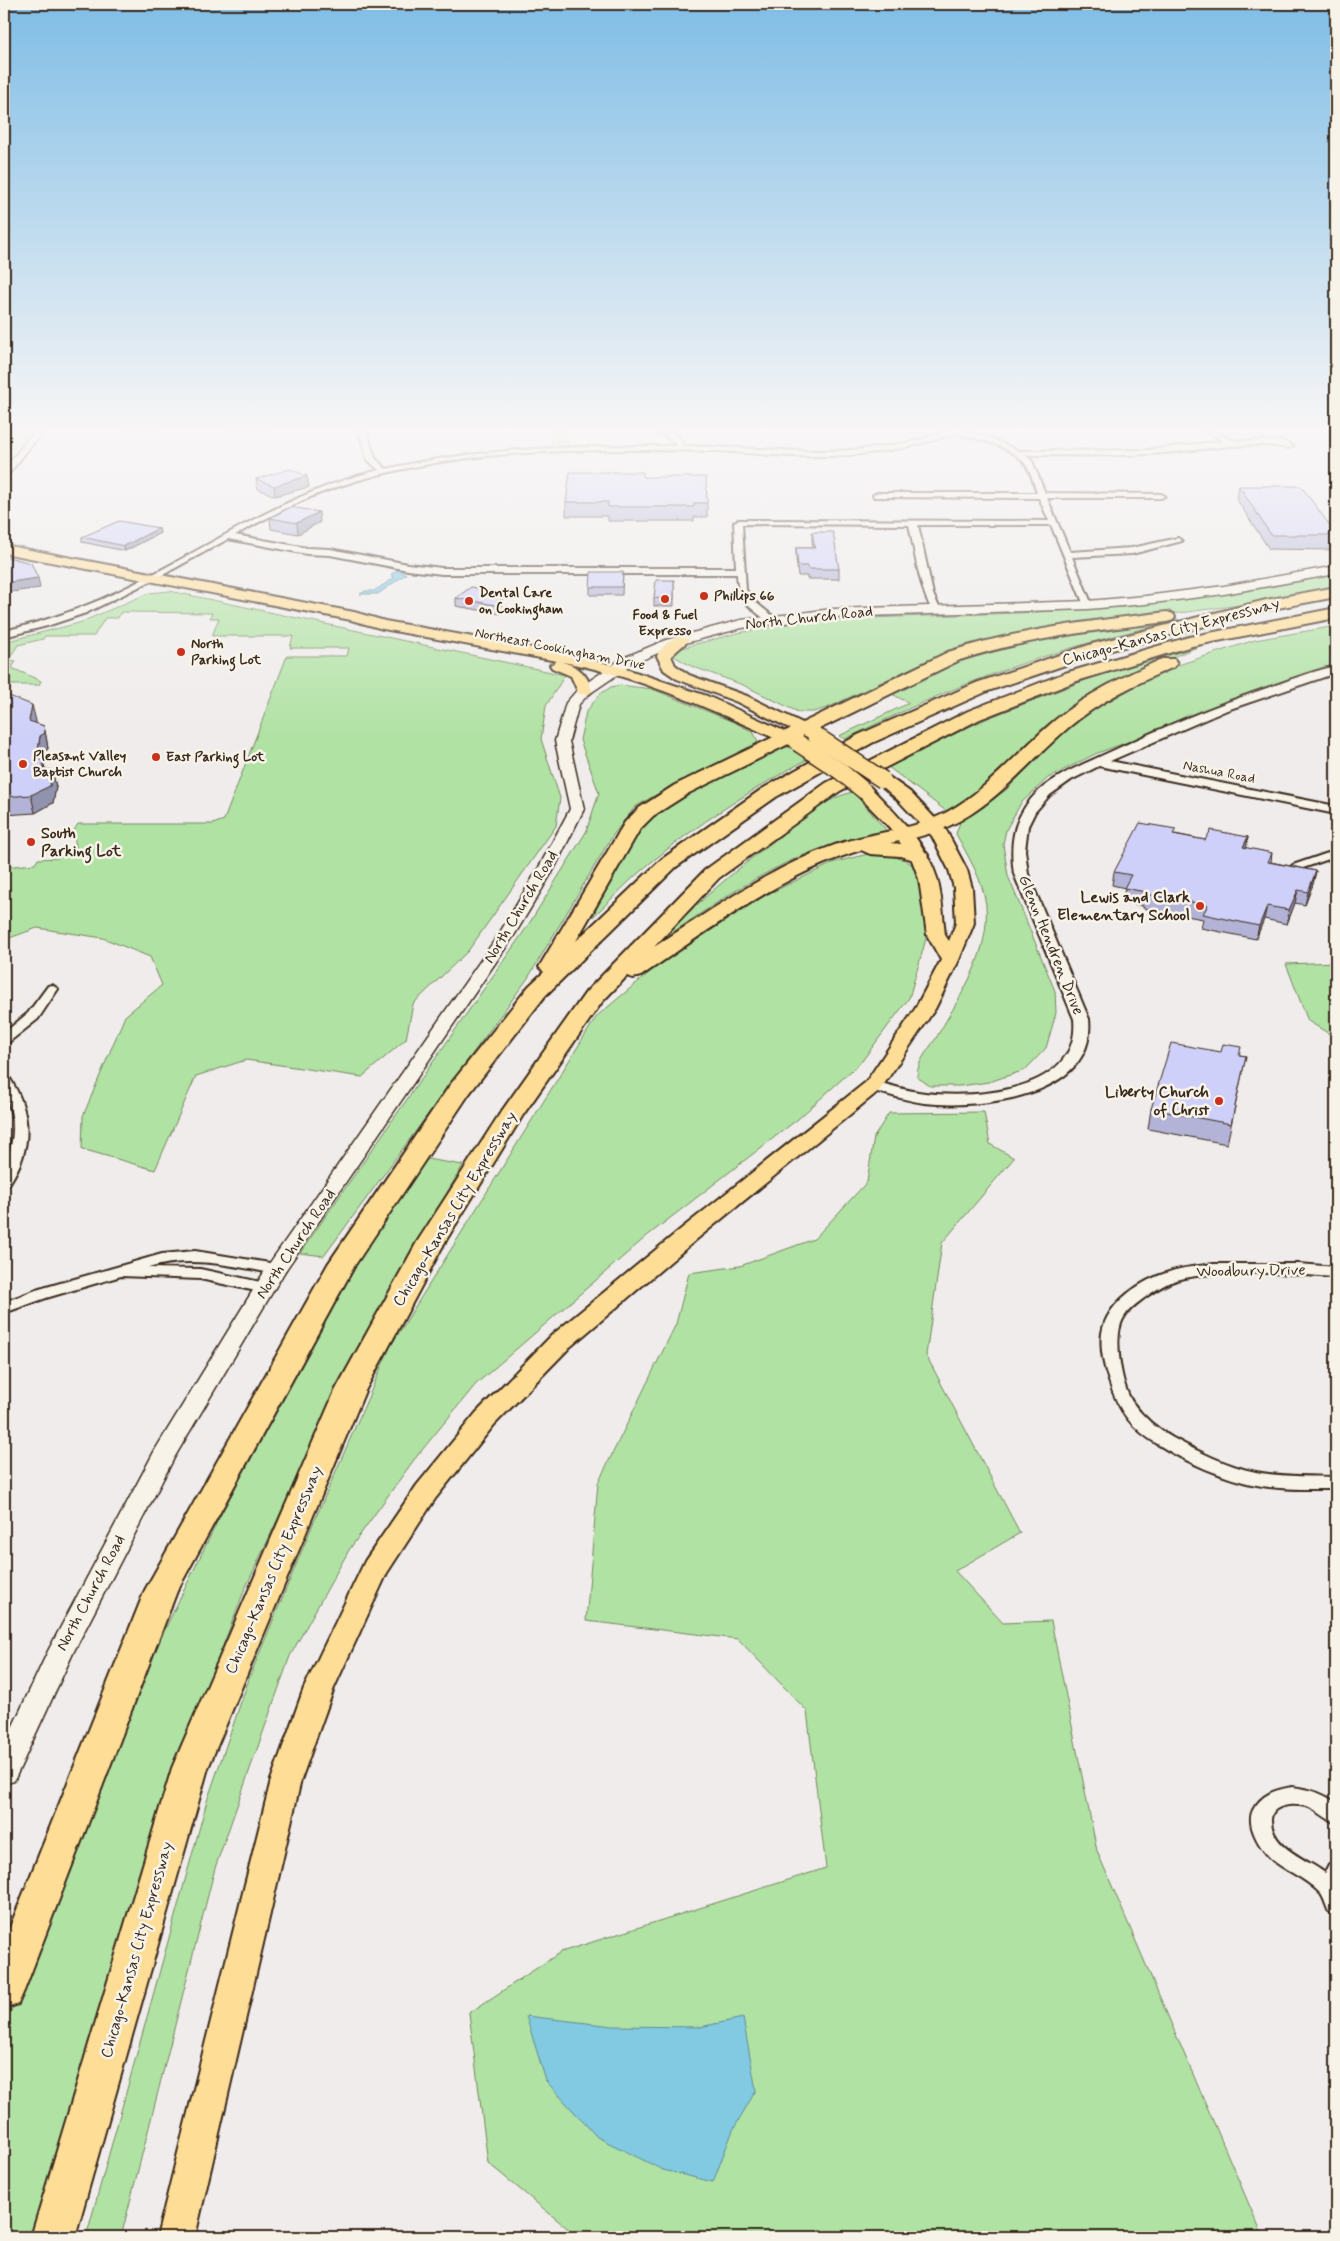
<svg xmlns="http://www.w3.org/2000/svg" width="1340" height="2241" font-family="Mynerve,sans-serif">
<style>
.green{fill:#b0e2a3;stroke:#768660}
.water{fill:#81cae2;stroke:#658a94}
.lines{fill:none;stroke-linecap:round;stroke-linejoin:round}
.minor-casing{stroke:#3b2a1e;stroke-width:4}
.tertiary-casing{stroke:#3b2a1e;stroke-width:4}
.secondary-casing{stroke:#3b2a1e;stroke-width:3}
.primary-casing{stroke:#3b2a1e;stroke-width:4}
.motorway-casing{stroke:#3b2a1e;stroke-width:4}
.minor{fill:#f7f3e8;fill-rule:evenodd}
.tertiary{fill:#f7f3e8;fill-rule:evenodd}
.secondary{fill:#f7f3e8;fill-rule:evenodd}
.primary{fill:#fedd96;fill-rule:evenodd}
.motorway{fill:#fedd96;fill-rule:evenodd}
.primary-bridge-casing{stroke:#3b2a1e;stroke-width:19;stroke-linecap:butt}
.primary-bridge{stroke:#fedd96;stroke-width:16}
.wall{fill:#b2b3d6;stroke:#3b2a1e}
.shaded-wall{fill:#9192ae;stroke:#3b2a1e}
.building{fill:#cfd0f9;stroke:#3b2a1e}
.poi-dot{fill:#c8321e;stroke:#f7f3e8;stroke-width:2}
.labels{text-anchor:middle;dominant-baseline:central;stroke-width:5;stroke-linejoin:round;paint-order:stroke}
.far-poi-label{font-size:14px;font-weight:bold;fill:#3b2a1e;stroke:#f7f3e8;text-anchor:start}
.far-street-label{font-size:14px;fill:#3b2a1e;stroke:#f7f3e8}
.street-label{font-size:16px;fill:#3b2a1e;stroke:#f7f3e8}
.poi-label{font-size:16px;font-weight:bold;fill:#3b2a1e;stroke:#f7f3e8;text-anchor:end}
</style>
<rect width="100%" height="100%" fill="#efeceb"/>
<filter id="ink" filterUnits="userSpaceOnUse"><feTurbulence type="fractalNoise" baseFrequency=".02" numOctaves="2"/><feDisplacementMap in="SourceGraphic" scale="10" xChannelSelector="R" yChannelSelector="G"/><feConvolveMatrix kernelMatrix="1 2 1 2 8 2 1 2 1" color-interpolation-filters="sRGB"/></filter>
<g filter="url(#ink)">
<path class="green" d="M4 426H33L14 449 4 448Z
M549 426H565L568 449H553Z
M1336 573V588L1240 605 1134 619 982 643 928 660 827 708 813 712H798L743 685 691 666 672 655 677 650 692 645 738 633 810 620 1021 613 1121 607 1204 596Z
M170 591 565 675 546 706 541 739 560 798 556 826 468 951 413 1004 406 1039 362 1077 246 1060 196 1076 155 1170 82 1149 83 1116 125 1016 162 985 150 957 103 938 37 928 4 940V867L35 864 38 859 58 858 77 850 73 832 78 824H213L224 820 287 656H347L349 648H290L293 636H212L219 618H210L212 613 121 612 118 618H105L94 636H45L43 639 18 645 8 660 16 661 12 668 41 681 39 685H4V642L79 623 149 593Z
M1177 619 1179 620C1108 636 1035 657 967 684 925 700 885 720 845 739L839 736 909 703 892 694 970 655 1026 639Z
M1336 626V665L1095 754 1048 778 1021 803 1006 830 1003 844 1008 876 1055 991 1056 1013 1046 1048 1025 1070 989 1082 960 1086H930L917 1077C917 1059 931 1048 939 1033 962 993 990 953 986 905 983 880 968 856 956 834L960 822 1006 790 1057 739 1091 711 1169 668 1255 640Z
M1200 646 1138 671 1095 693 1050 722 966 802 946 811 887 766 988 718 1091 678Z
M620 685 652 689 736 723 753 732 758 741 752 748 676 783 635 807 613 835 528 978 324 1256 300 1253 527 927 586 832 599 793 580 740 586 712 600 694 611 687Z
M781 747H789L808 759C755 787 695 826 649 864 629 880 612 899 593 917L613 869 631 836 647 819 686 794Z
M853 792 887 831C855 839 819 847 788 862 743 883 702 913 661 940 697 902 737 869 779 837 800 820 826 798 853 792Z
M868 854 887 855 905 860 914 866 921 886 926 939 909 998 862 1061 798 1119 647 1236 476 1384 413 1461 349 1550 290 1656 215 1868 121 2237H86L207 1801 250 1676 310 1531 390 1347 597 1016 663 961 766 895 835 862Z
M1336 962V1038L1308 1021 1286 964Z
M984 1112 990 1144 1014 1158 942 1243 926 1355 1020 1533 955 1571 1003 1623 1051 1621 1097 1851 1263 2237H578L488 2163 469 2013 561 1952 826 1868 807 1711 738 1639 586 1621 598 1483 676 1324 689 1273 740 1266 814 1239 867 1182 874 1137 889 1113Z
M427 1159 463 1165 360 1344 244 1591 170 1784 36 2237H4V2031L44 1916 117 1737 167 1625 221 1514 357 1264Z"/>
<path class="water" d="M399 570 406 574 378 594H360L365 591H374L394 578 391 574Z
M526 2016 613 2026 700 2027 743 2018 756 2090 733 2130 713 2182 663 2170 597 2137 546 2081Z"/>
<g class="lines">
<defs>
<path id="minor" d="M39 426H47L7 476H4V469Z
M113 426H365L375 458 386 469C481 447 578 446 675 446V444L664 435 643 426C656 426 681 431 683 446 772 447 861 463 947 431L933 426H944L988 437 1019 451 1146 450 1224 441 1197 426C1212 426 1220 438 1234 440 1251 444 1276 435 1293 446L1289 448C1246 440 1206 450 1163 453 1117 457 1071 455 1025 455L1032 461 1045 493 1161 494 1165 496 1161 498H1047L1070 552 1132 548 1178 538 1182 541 1132 554 1072 557 1092 605 1088 608 1084 605 1051 525H918L933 594 940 609 936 612C922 606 913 541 909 525L742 524 746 590 754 601 775 618V622H769C748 606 738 601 737 574H442L408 570 330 555 307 554 228 539 159 577 86 613 47 626 4 637V631C42 622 79 610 115 593 206 551 278 495 379 470L367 459 358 428H117ZM955 433C977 439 1006 444 1023 461 1030 468 1034 484 1037 493H877L873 495 874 497 1039 498 1049 521 738 520 734 522 736 568H442L408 564 330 549 307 548 235 535C267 518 299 500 334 488 457 446 591 449 719 451 737 452 755 454 772 455 834 459 896 455 955 433Z
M1328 853 1336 854V860L1329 859 1297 870 1291 867 1293 865Z
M52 985 58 989 38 1019 9 1042 4 1043V1033L28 1013 48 986Z
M4 1076 9 1077C32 1112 33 1149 9 1184L4 1185C3 1163 13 1150 13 1129 14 1110 3 1094 4 1076Z
M195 1251 276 1264 281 1266 284 1269 281 1272 276 1274C233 1266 191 1255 148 1268L200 1269 265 1283 270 1284 273 1288 270 1292 265 1293 200 1279 121 1276 46 1298 4 1313V1302L36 1290 162 1254Z
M1214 1264H1299L1336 1267V1277C1288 1274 1224 1267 1177 1280 1166 1283 1157 1289 1147 1296 1139 1302 1128 1309 1123 1319 1113 1337 1121 1386 1133 1403 1143 1417 1157 1429 1173 1438 1199 1452 1227 1466 1256 1472 1279 1477 1312 1476 1336 1477V1489C1311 1489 1281 1490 1257 1485 1227 1480 1184 1461 1159 1445 1131 1428 1119 1412 1109 1381 1104 1367 1100 1348 1102 1333 1107 1302 1142 1280 1169 1272 1183 1267 1199 1266 1214 1264Z
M1292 1787C1308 1789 1323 1793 1336 1803V1823C1325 1819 1317 1809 1306 1806 1296 1804 1283 1804 1275 1810 1272 1813 1271 1816 1271 1820 1271 1848 1307 1859 1325 1873L1329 1865 1336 1862V1914L1329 1912C1326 1906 1324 1898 1321 1894 1298 1869 1271 1871 1255 1836 1251 1827 1249 1818 1253 1810 1262 1794 1275 1790 1292 1787Z"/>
<path id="tertiary" d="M1336 666V673L1227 710 1110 761 1336 806V814L1099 766 1071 780 1050 795 1035 812 1028 826 1025 850 1028 874 1089 1019C1097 1098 979 1109 924 1103 904 1100 886 1094 867 1089L865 1086 867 1083 873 1081C890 1085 907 1091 925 1093 976 1099 1081 1092 1074 1019L1014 874C1010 846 1012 822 1031 799 1052 775 1085 764 1112 751 1163 727 1214 706 1267 688 1290 680 1313 671 1336 666Z"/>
<path id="secondary" d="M1336 566V574L1224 594 1145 604 1088 609 833 617 742 628 674 646 633 664 589 694 579 704 569 741 584 809 554 869 515 934 285 1271 174 1458 74 1651 14 1781 4 1784V1745L48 1651 155 1450 269 1264 499 934 538 869 570 809 555 741 566 703 579 688 623 658 666 640 741 620 833 609 1088 601 1145 596 1224 586Z"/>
<path id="primary" d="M4 545 354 612 385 621 572 655 620 667 707 696 804 740 806 743 804 746H792C717 712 641 676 558 661 577 665 587 672 592 691L589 694H579L571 676 552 668 550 665 557 661 383 629 351 620 4 553Z
M682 636 689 640 671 656 675 665 689 675 747 696 819 731 821 734 819 737H807L737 702 677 679 664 670 657 656C661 646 672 638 682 636Z
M883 775 889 777 910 792 946 830 967 870 972 888 974 923 959 960 935 1009 880 1090 697 1239 570 1347 494 1425 435 1499 387 1573 334 1688 301 1780 195 2237H157L271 1780 304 1688 365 1561 417 1485 476 1413 552 1335 681 1229 866 1082 915 1009 941 960 927 935 919 879 912 860 890 828 857 794 855 790 857 786H869C895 813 926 842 937 878 942 896 943 917 945 935L949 941 956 923 954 888 949 870 932 836 898 800 875 780 877 777Z"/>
<path id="motorway" d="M1336 587V597L1267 610 1104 652 988 691 872 743 776 797 676 867 545 996 469 1094 355 1265 177 1591 24 1991 18 2004 4 2009V1942L145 1590 328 1264 450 1085 529 986 544 972 539 967 625 822 639 808 675 785 948 652C1020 629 1092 621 1167 612L1173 614 1175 617 1173 620 1167 622C1097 630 1028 638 960 660L689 793 653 816 640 829 576 941 662 859 762 789 858 735 976 683 1092 644 1266 600Z
M1336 608V618L1192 646 1077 681 980 719 840 791 719 878 654 947C711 910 770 868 835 845 872 832 912 831 947 812 989 789 1018 751 1054 721 1086 694 1124 676 1162 659H1174L1177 663 1174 667C1137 683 1100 701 1069 727 1029 761 997 804 949 826 930 835 910 839 890 843 901 844 921 845 928 855L925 859 918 861 900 856 870 854 861 850C781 874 710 930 641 976L633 978 627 976 602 1002 523 1115 445 1242 365 1391 208 1768 75 2237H31L172 1768 335 1391 417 1242 499 1115 586 992 705 870 826 783 968 711 1065 673 1189 637Z"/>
</defs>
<use href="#minor" class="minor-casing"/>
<use href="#tertiary" class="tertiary-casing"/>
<use href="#secondary" class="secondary-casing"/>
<use href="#primary" class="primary-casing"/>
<use href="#motorway" class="motorway-casing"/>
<use href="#minor" class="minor"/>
<use href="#tertiary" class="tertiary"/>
<use href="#secondary" class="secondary"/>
<use href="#primary" class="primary"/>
<use href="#motorway" class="motorway"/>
<defs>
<path id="primary-bridge" d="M815 735 883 780
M798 743 840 771 863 790"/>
</defs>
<use href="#primary-bridge" class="primary-bridge-casing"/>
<use href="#primary-bridge" class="primary-bridge"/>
</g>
<path class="wall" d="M307 476 309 487 275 496 258 489 256 479Z
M643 477 707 503V517H694V521H608V516H566V502Z
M1239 486 1336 534V540L1334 550 1269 549 1237 500Z
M270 518 320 522 298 534 271 529Z
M159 528 160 533 125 551 82 542V537Z
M812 532 839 569V579H807V576H798L796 558V548H813L812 541Z
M623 572 622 595H590V587Z
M674 580V606H654V598Z
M501 593 502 600 501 614 456 606V598Z
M4 694 36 721 35 723 44 726 47 742 48 749 43 752 42 760 43 761 45 770H52L56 787 53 803 35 813 4 815Z
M1175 834 1205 840 1248 837 1246 848 1272 853 1271 862 1316 871 1313 884 1305 905 1295 903 1287 924 1264 919 1256 939 1201 928 1203 919 1143 908V906L1122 902 1125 888 1112 885 1114 872Z
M1240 1055 1246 1056 1227 1144 1148 1129 1151 1109Z"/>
<path class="shaded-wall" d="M307 476 309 487 275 496 274 486Z
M319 512 320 522 298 534 297 523Z
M159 528 160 533 125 551 124 546Z
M38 578 40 588 4 593V583Z
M501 593 502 600 501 614 500 606Z
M32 705 36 721 33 737 29 721Z
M44 726 47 742 48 749 43 752 40 775 37 758 40 736Z
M43 761 47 778 43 770Z
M52 770 56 787 53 803 35 813 31 795Z
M1248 837 1246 850 1243 847Z
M1316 871 1313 884 1305 905 1308 892Z
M1298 890 1295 903 1287 924 1289 910Z
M1267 906 1264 919 1256 939 1259 926Z"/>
<path class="building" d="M290 469 307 476 274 486 256 479Z
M570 472H643V477H706L707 503H694V507H608V502H566Z
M1239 486H1301L1336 534V535H1271Z
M291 507 319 512 297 523 270 518Z
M119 521 159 528 124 546 82 537Z
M812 532H833L839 569H808L807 566H798L796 548H815Z
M4 556 31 563 38 578 4 583Z
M591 572H623L622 587H590Z
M656 580H674V599L654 598Z
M471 587 501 593 500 606 456 598Z
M4 694 32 705 29 721 44 726 45 733 40 736 37 758 43 761V770H52L50 786 31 795 4 797Z
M1140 823 1176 829 1173 834 1205 840 1211 830 1248 837 1243 847 1272 853 1268 862 1316 871 1308 892 1298 890 1289 910 1267 906 1259 926 1203 914 1208 905 1145 894 1146 892 1124 888 1131 875 1114 872Z
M1171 1043 1221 1052 1223 1044 1241 1047 1239 1055 1246 1056 1231 1124 1151 1109Z"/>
</g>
<linearGradient id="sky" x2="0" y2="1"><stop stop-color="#7fbde6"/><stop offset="0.58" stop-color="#f8f6f6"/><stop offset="1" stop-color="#f8f6f6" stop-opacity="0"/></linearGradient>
<rect width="1340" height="740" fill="url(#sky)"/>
<g class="poi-dot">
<circle cx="704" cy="596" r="5"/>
<circle cx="665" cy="599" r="5"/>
<circle cx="469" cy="601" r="5"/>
<circle cx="181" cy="652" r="5"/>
<circle cx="156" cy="757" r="5"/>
<circle cx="23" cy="764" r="5"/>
<circle cx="31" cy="842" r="5"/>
<circle cx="1200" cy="906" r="5"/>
<circle cx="1219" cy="1101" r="5"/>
</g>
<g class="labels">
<g class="far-poi-label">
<text x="479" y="593">Dental Care<tspan x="479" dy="16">on Cookingham</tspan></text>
<text x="714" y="596">Phillips 66</text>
<text x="665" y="615" text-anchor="middle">Food &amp; Fuel<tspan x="665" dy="16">Expresso</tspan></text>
<text x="191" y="644">North<tspan x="191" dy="16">Parking Lot</tspan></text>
<text x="33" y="756">Pleasant Valley<tspan x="33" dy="16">Baptist Church</tspan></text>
<text x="166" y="757">East Parking Lot</text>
</g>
<g class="far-street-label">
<text transform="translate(560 649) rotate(11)">Northeast Cookingham Drive</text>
<text transform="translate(1219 772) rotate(11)">Nashua Road</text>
</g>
<g class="street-label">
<text transform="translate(809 618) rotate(-6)">North Church Road</text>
<text transform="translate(1171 632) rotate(-15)">Chicago-Kansas City Expressway</text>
<text transform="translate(521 907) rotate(-59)">North Church Road</text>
<text transform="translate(1051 945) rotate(68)">Glenn Hendren Drive</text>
<text transform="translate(455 1209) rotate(-59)">Chicago-Kansas City Expressway</text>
<text transform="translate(296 1244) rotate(-56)">North Church Road</text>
<text transform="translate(1251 1271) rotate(-1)">Woodbury Drive</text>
<text transform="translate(274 1570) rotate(-67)">Chicago-Kansas City Expressway</text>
<text transform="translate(91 1593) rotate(-62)">North Church Road</text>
<text transform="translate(137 1950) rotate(-74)">Chicago-Kansas City Expressway</text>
</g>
<g class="poi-label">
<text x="41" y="833" text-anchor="start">South<tspan x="41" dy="18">Parking Lot</tspan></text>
<text x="1190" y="897">Lewis and Clark<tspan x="1190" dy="18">Elementary School</tspan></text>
<text x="1209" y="1092">Liberty Church<tspan x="1209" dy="18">of Christ</tspan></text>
</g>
</g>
<rect width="1340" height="2241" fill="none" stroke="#f7f3e8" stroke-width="20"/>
<rect x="10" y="10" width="1320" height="2221" fill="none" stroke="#3b2a1e" stroke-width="2" filter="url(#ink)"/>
</svg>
